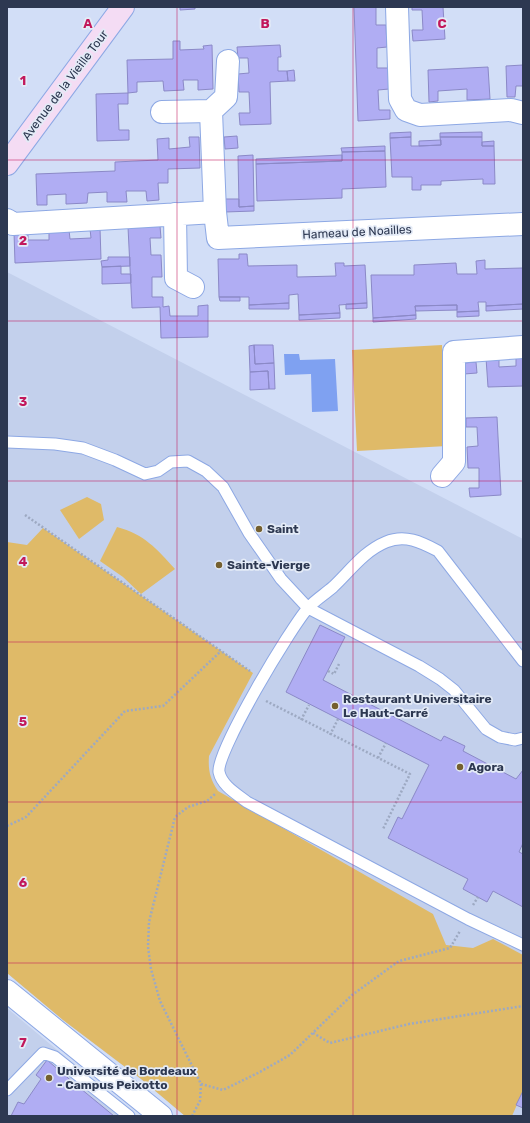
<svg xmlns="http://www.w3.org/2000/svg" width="530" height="1123" font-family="Rubik,sans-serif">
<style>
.built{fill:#c3d0ec}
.green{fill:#dfba68}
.water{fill:#7fa1f1}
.building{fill:#b0adf3;stroke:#8b89c7}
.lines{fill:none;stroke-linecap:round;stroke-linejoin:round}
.lane-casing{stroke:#8da8e4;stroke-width:13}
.street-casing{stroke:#8da8e4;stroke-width:24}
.secondary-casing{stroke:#8da8e4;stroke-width:24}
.path{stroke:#9da9c2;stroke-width:2.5;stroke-dasharray:2 2;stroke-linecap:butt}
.lane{stroke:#fff;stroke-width:11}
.street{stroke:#fff;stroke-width:22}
.secondary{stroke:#f4dcf4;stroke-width:22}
.grid{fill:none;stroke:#c2185b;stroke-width:1;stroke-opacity:0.55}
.poi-dot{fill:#75602f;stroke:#e4ebf7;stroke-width:1.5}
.labels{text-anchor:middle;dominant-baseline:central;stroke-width:3.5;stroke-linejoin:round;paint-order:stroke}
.street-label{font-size:12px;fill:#2d3851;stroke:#e4ebf7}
.poi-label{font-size:12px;font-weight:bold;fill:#2d3851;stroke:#e4ebf7;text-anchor:start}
.grid-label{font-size:13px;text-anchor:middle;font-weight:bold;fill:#c2185b;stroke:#e4ebf7;stroke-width:3.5;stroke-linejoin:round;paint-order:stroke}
</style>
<rect width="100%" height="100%" fill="#d2def7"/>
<path class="built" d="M7 272 523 539V1116H185L141 1079 63 1020 7 973Z
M7 1008 124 1106 137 1116H7Z"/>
<path class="green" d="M442 345 447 446 357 451 352 350Z
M87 497 101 504 104 520 79 539 60 510Z
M117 527C144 534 157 549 175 569L141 594 123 577 100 561Z
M43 528 253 673 209 756C208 770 210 779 218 791L433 914 446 945 473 948 493 939 523 955V1091L512 1116H185L141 1079 63 1020 7 973V542L27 545Z"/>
<path class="water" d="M284 354H299L300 360 335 359 338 411 312 412 311 374 285 375Z"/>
<path class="building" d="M180 7H195V9L180 10Z
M354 7H376V25H386L387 47 377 48V68H388L389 89 378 90 379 110H390V119L358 121Z
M412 7H443L445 39 413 41 412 30H423L422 10H412Z
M173 41H180V50L204 49 203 46 212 45 213 89 198 90V80H183L184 90 164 91 163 81 137 82V92L128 93 127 60 173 59Z
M280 45 281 57H278V71H287L288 81 270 82 271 124 240 125 239 113H250L249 92H239L238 74 249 73 248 58H238L237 47Z
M523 65V86H516L515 97H507L506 66Z
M488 67 490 99 467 100V89L438 91V101L429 102 428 70Z
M294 70 295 81H288L287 71Z
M128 93V104H118L119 130H129V140L97 141 96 94Z
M411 132V137L390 138V133Z
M482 132V137H440V133Z
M237 136 238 148 225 149 224 137Z
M189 137H199L200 168 168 169V183H158L159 200 147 201 146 191H126L127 202H107V192L88 193 87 203 66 204V194L47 195V205H37L36 174 115 171V162L158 160 157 139 169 138V149L190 147Z
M411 137V146H419L441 145 440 137H482V146H494L495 184H483V179L441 181V185H421V190H412V177H392L390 138Z
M441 140V145L419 146V141Z
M494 141V146H482V142Z
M385 146V151L342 152 341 148Z
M385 151 386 187 342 189V198L257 201 256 164 342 161V152Z
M253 155 254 206 239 207 238 156Z
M342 155V161L256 164V159Z
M225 199H239V207L254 206V211L225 212Z
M160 226 161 238H150L151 255H161L162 277H152V297H163V307L169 306 170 316H198V306L208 305V337L161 338 160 307 132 308 128 227Z
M100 228 101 259 15 263 14 232H28V240H49V231L69 230 70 239 91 238 90 229Z
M239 254H247L248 266 297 265V277L336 276 335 263H344V266L365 265 367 303 339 305 340 313 299 315 298 294 289 295V303L249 305V297H219L218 259H239Z
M108 257H130V266L102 267 101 261 108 260Z
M485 260V269L523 268V304L486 306V302H478L479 311 457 312V305L415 306 416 315 373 318 371 275H414V265L456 263 457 274H477L476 261Z
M121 266V274H131V283L102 284V267Z
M219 297H240V301H220Z
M289 303V309H249V305Z
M367 303V308L346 309V304Z
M523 304V309L486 311V306Z
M457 305V310L416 311 415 306Z
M479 311V316L457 317V312Z
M340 313V318L299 320V315Z
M416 315V319L373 322V318Z
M254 345H273L274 363 255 364Z
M254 345 255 364 274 363 275 389H269L268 371 250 372 249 346Z
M523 355V386L488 387 486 358 499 357V367L516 366V356Z
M476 362 477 373 464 374V363Z
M268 371 269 389 250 390V372Z
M497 417 501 495 470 497 469 488H479V468H468L467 447 478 446 477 427H466V418Z
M320 625 345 637 323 680 441 741 444 736 465 746 463 751 516 779 523 770V843L519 852 523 854V907L493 891 487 902 463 889 468 879 388 838 398 817 402 819 429 765 286 692Z
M47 1060 75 1084 114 1116H11L18 1102 24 1104 41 1079 36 1075Z
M523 1091V1108L516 1105Z"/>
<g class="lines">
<defs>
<path id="lane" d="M7 442 55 444 83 448 115 460 145 474 158 471 171 462 188 461 206 471 223 487 249 533 281 579 308 608 419 666 440 679 454 690 486 729 500 737 515 740 523 738
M523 661 438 551C421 542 405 534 386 542 364 551 350 571 333 587 325 594 315 600 308 608 291 627 216 752 219 772 222 786 237 794 247 802L468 919 523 945
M7 1090 43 1053 55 1057 129 1116"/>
<path id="street" d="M397 7 400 99 406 110 420 115 511 110 523 113
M211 111 226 97 228 61
M162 112 211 111 215 212 218 238 523 224
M175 214 176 278 193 287
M7 220 13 224 215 212
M442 476 454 462V352L523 347
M7 991 161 1116"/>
<path id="secondary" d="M7 164 123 7"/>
</defs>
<use href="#lane" class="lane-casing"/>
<use href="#street" class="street-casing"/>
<use href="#secondary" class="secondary-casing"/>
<path class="path" d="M25 515 250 671
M328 671 334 674 339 664
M266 701 410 774 383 829
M301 720 309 705
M330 735 338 719
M378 758 386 743
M7 826 26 817 125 711 163 706 221 651
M473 905 478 897
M313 1033 330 1043 409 1024 523 1006
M201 1084 223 1090 258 1073 290 1055 352 995 399 961 450 948 460 931
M192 1116 200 1101 201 1084 160 1001 151 969 148 947 149 922 175 817 188 807 207 801 215 794"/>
<use href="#lane" class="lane"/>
<use href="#street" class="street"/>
<use href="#secondary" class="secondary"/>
</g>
<path class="grid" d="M177 7V1116M353 7V1116M7 160H523M7 321H523M7 481H523M7 642H523M7 802H523M7 963H523"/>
<g class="poi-dot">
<circle cx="259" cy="529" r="4"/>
<circle cx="219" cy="565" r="4"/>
<circle cx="335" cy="706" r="4"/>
<circle cx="460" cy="767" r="4"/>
<circle cx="49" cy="1078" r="4"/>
</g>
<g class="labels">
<g class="street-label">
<text transform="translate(65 85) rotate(-53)">Avenue de la Vieille Tour</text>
<text transform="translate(357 232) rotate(-3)">Hameau de Noailles</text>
</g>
<g class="poi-label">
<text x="267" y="529">Saint</text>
<text x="227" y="565">Sainte-Vierge</text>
<text x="343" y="699">Restaurant Universitaire<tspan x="343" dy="14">Le Haut-Carré</tspan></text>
<text x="468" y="767">Agora</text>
<text x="57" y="1071">Université de Bordeaux<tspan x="57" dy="14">- Campus Peixotto</tspan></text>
</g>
</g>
<g class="grid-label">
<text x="88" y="28">A</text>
<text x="265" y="28">B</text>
<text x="442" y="28">C</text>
<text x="23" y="85">1</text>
<text x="23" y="245">2</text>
<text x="23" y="406">3</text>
<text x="23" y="566">4</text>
<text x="23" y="726">5</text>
<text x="23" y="887">6</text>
<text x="23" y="1047">7</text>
</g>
<rect width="530" height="1123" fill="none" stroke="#2d3851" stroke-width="16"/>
</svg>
